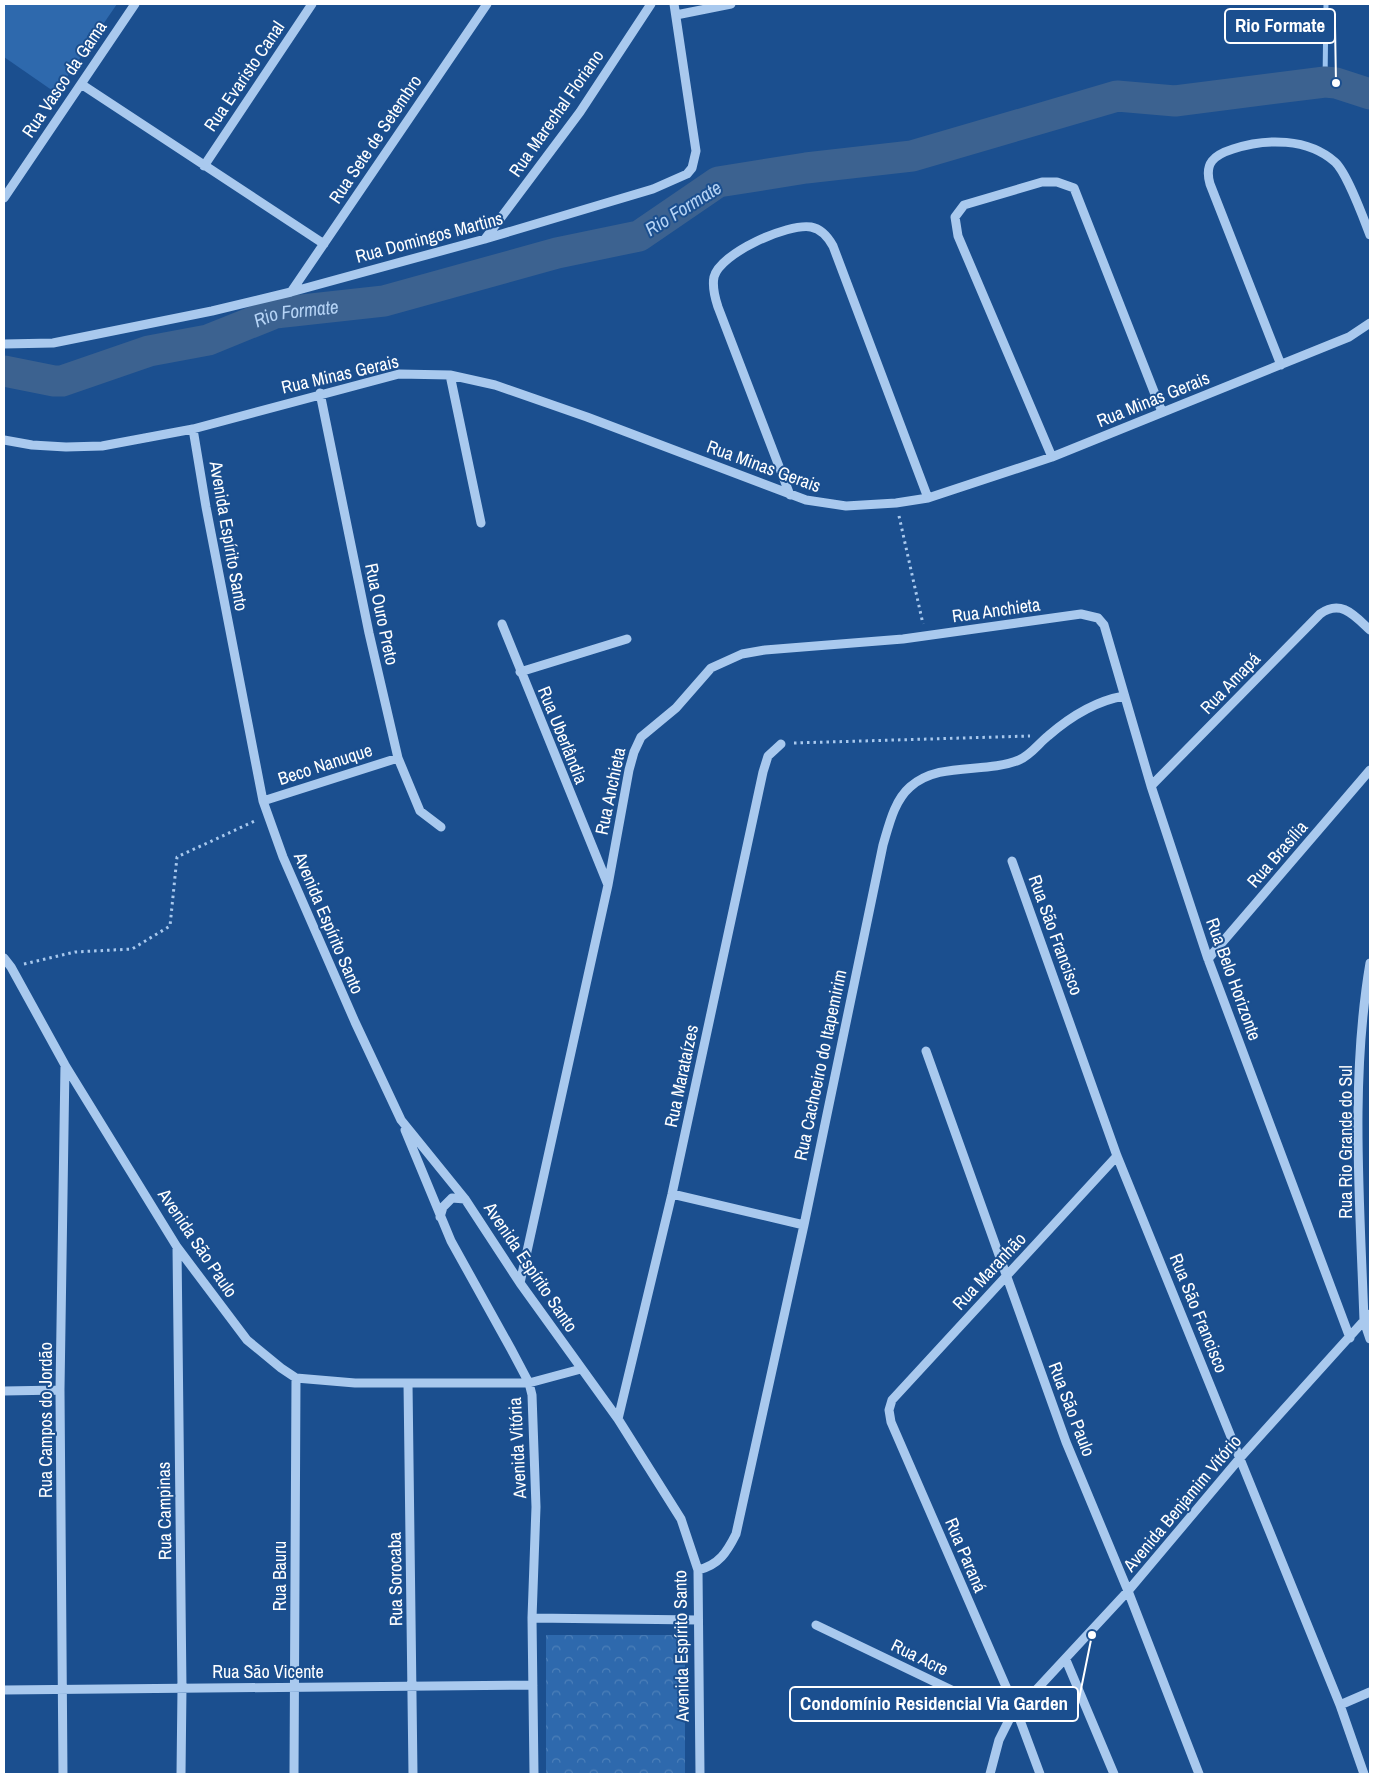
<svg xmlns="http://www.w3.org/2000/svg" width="1374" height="1778" font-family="'Archivo Narrow',sans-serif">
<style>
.green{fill:#2e69ad}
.forest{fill:url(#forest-crowns)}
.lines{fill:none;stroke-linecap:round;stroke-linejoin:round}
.stream{stroke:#9cc4f0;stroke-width:5}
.river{stroke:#3c6290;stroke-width:31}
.path{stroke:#a9c9ee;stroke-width:3;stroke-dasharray:2.5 4;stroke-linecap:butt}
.minor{stroke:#a9c9ee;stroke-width:9}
.labels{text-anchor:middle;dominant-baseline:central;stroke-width:4;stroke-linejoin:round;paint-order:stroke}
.street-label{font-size:18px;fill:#fff;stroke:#1b4f8f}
.water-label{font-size:19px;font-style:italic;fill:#b5d3f5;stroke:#1b4f8f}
.leader{fill:none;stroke:#fff;stroke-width:2}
.callout-dot{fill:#fff;stroke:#1b4f8f;stroke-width:2}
.callout{fill:#1b4f8f;stroke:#fff;stroke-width:2}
.callout-label{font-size:19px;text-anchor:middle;font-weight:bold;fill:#fff}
</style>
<defs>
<pattern id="forest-crowns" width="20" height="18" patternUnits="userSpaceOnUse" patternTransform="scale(1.25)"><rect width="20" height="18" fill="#2e69ad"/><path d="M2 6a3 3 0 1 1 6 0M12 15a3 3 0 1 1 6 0" fill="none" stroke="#4d80b9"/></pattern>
</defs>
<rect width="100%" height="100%" fill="#1b4f8f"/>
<path class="green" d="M4 4H117L56 93 4 57Z"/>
<path class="forest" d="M546 1635H685V1774H546Z"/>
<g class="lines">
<path class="stream" d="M1325 82 1326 4"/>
<path class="river" id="s1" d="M4 371 54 381H62L149 351 208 340 275 313 384 301 557 253 639 236 718 182 806 168 912 156 1117 96 1175 101 1325 82 1336 83 1370 94"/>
<path class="path" d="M899 516 923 624
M794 743 1030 736
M24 964 75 952 132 949 170 926 177 857 257 820"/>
<path class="minor" d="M676 15 731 4
M81 84 324 244
M204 166 312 4
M4 198 135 4
M485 239 580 112 651 4
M291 292 487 4
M4 344 53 343 212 311 291 292 485 239 653 189 687 174 692 168 696 151 674 4
M1281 365 1210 184C1204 163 1214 155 1233 149 1266 138 1308 138 1335 162 1347 173 1363 217 1370 235
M450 375 481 523
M320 393 369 633 398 758 420 811 441 827
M193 429 206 507 263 801 283 857 355 1022 401 1120 465 1199 520 1283 618 1419 681 1519 698 1570 700 1774
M4 440 32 445 66 447 102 446 193 429 399 374 450 375 495 385 587 417 806 500 846 506 896 503 928 498 1052 457 1349 337 1370 323
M1052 457 958 236 955 217 964 205 1042 182H1057L1074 188 1162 412
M790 495 718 307C715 298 712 287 714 277 720 253 788 223 811 227 822 229 828 237 833 246L928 498
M502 624 608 885
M520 672 627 639
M1151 786 1320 614C1341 599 1354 615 1370 630
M263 801 398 758
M1012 861 1117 1156 1340 1705 1364 1774
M4 958 11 967 65 1065 177 1247 247 1340 281 1368 296 1378 355 1383H529L581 1369
M1208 959 1370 770
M1370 963C1350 1080 1360 1203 1364 1321L1370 1339
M926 1051 1066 1442 1128 1591 1199 1774
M405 1130 451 1241 511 1349 529 1383 532 1395 536 1507 532 1618 534 1774
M672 1194 804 1225
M440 1217 443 1207 452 1198 465 1199
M177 1247 182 1688 181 1774
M520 1283 608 885 629 770 634 752 641 737 676 708 711 668 742 654 765 650 903 639 1081 614 1098 618 1104 625 1151 786 1208 959 1350 1338
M408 1383 413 1774
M4 1391 60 1390
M618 1419 672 1194 763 772 768 756 781 744
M698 1570C719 1565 727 1552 736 1534L804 1225 883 845C889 825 894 801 910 787 939 761 985 774 1019 760 1031 755 1039 743 1048 736 1071 716 1095 701 1124 696
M532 1618 698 1620
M816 1625 1010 1718
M1066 1660 1114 1774
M4 1690 533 1685
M1340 1705 1370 1692
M63 1774 60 1390 65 1065
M294 1774 296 1378
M990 1774 999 1740 1010 1718 1128 1591 1240 1458 1370 1314
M1040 1774 1017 1712 891 1422 889 1410 892 1400 1117 1156"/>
</g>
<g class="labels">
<g class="street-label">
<text transform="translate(244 76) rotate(-56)">Rua Evaristo Canal</text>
<text transform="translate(64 79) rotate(-56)">Rua Vasco da Gama</text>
<text transform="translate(556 113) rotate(-55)">Rua Marechal Floriano</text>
<text transform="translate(375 139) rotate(-56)">Rua Sete de Setembro</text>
<text transform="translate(429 237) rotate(-15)">Rua Domingos Martins</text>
<text transform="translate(340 374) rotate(-13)">Rua Minas Gerais</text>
<text transform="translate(1153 399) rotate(-22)">Rua Minas Gerais</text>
<text transform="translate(764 466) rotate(20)">Rua Minas Gerais</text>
<text transform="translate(229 536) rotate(80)">Avenida Espírito Santo</text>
<text transform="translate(996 610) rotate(-8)">Rua Anchieta</text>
<text transform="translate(382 614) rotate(78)">Rua Ouro Preto</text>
<text transform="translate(1230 683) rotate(-46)">Rua Amapá</text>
<text transform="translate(563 735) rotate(68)">Rua Uberlândia</text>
<text transform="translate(325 764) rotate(-18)">Beco Nanuque</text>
<text transform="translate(610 791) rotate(-78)">Rua Anchieta</text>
<text transform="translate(1277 854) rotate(-49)">Rua Brasília</text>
<text transform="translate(329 923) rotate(67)">Avenida Espírito Santo</text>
<text transform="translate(1056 935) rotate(70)">Rua São Francisco</text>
<text transform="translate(1234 979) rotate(70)">Rua Belo Horizonte</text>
<text transform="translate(820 1065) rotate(-78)">Rua Cachoeiro do Itapemirim</text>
<text transform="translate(681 1076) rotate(-78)">Rua Marataízes</text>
<text transform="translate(1345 1142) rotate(-90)">Rua Rio Grande do Sul</text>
<text transform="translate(198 1243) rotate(56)">Avenida São Paulo</text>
<text transform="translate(531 1267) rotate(56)">Avenida Espírito Santo</text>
<text transform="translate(989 1271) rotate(-47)">Rua Maranhão</text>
<text transform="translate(1199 1313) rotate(68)">Rua São Francisco</text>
<text transform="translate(1072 1409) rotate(69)">Rua São Paulo</text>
<text transform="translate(45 1420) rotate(-90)">Rua Campos do Jordão</text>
<text transform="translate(517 1448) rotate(-93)">Avenida Vitória</text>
<text transform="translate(1182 1503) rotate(-50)">Avenida Benjamim Vitório</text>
<text transform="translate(164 1511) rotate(-91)">Rua Campinas</text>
<text transform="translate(966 1555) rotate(67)">Rua Paraná</text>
<text transform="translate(279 1576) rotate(-90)">Rua Bauru</text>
<text transform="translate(395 1579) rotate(-91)">Rua Sorocaba</text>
<text transform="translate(681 1646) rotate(-91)">Avenida Espírito Santo</text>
<text transform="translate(920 1657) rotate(26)">Rua Acre</text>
<text x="268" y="1671">Rua São Vicente</text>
</g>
<g class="water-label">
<text transform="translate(683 208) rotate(-32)">Rio Formate</text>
<text stroke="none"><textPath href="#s1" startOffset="304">Rio Formate</textPath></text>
</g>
</g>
<path class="leader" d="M1336 83L1335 26M1092 1635L1078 1704"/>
<g class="callout-dot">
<circle cx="1336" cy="83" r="5"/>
<circle cx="1092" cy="1635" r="5"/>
</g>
<g class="callout">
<rect x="1225" y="9" width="110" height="34" rx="5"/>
<rect x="790" y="1687" width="288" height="34" rx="5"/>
</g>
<g class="callout-label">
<text x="1280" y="32">Rio Formate</text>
<text x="934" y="1710">Condomínio Residencial Via Garden</text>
</g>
<rect width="1374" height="1778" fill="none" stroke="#ffffff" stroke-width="10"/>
</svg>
